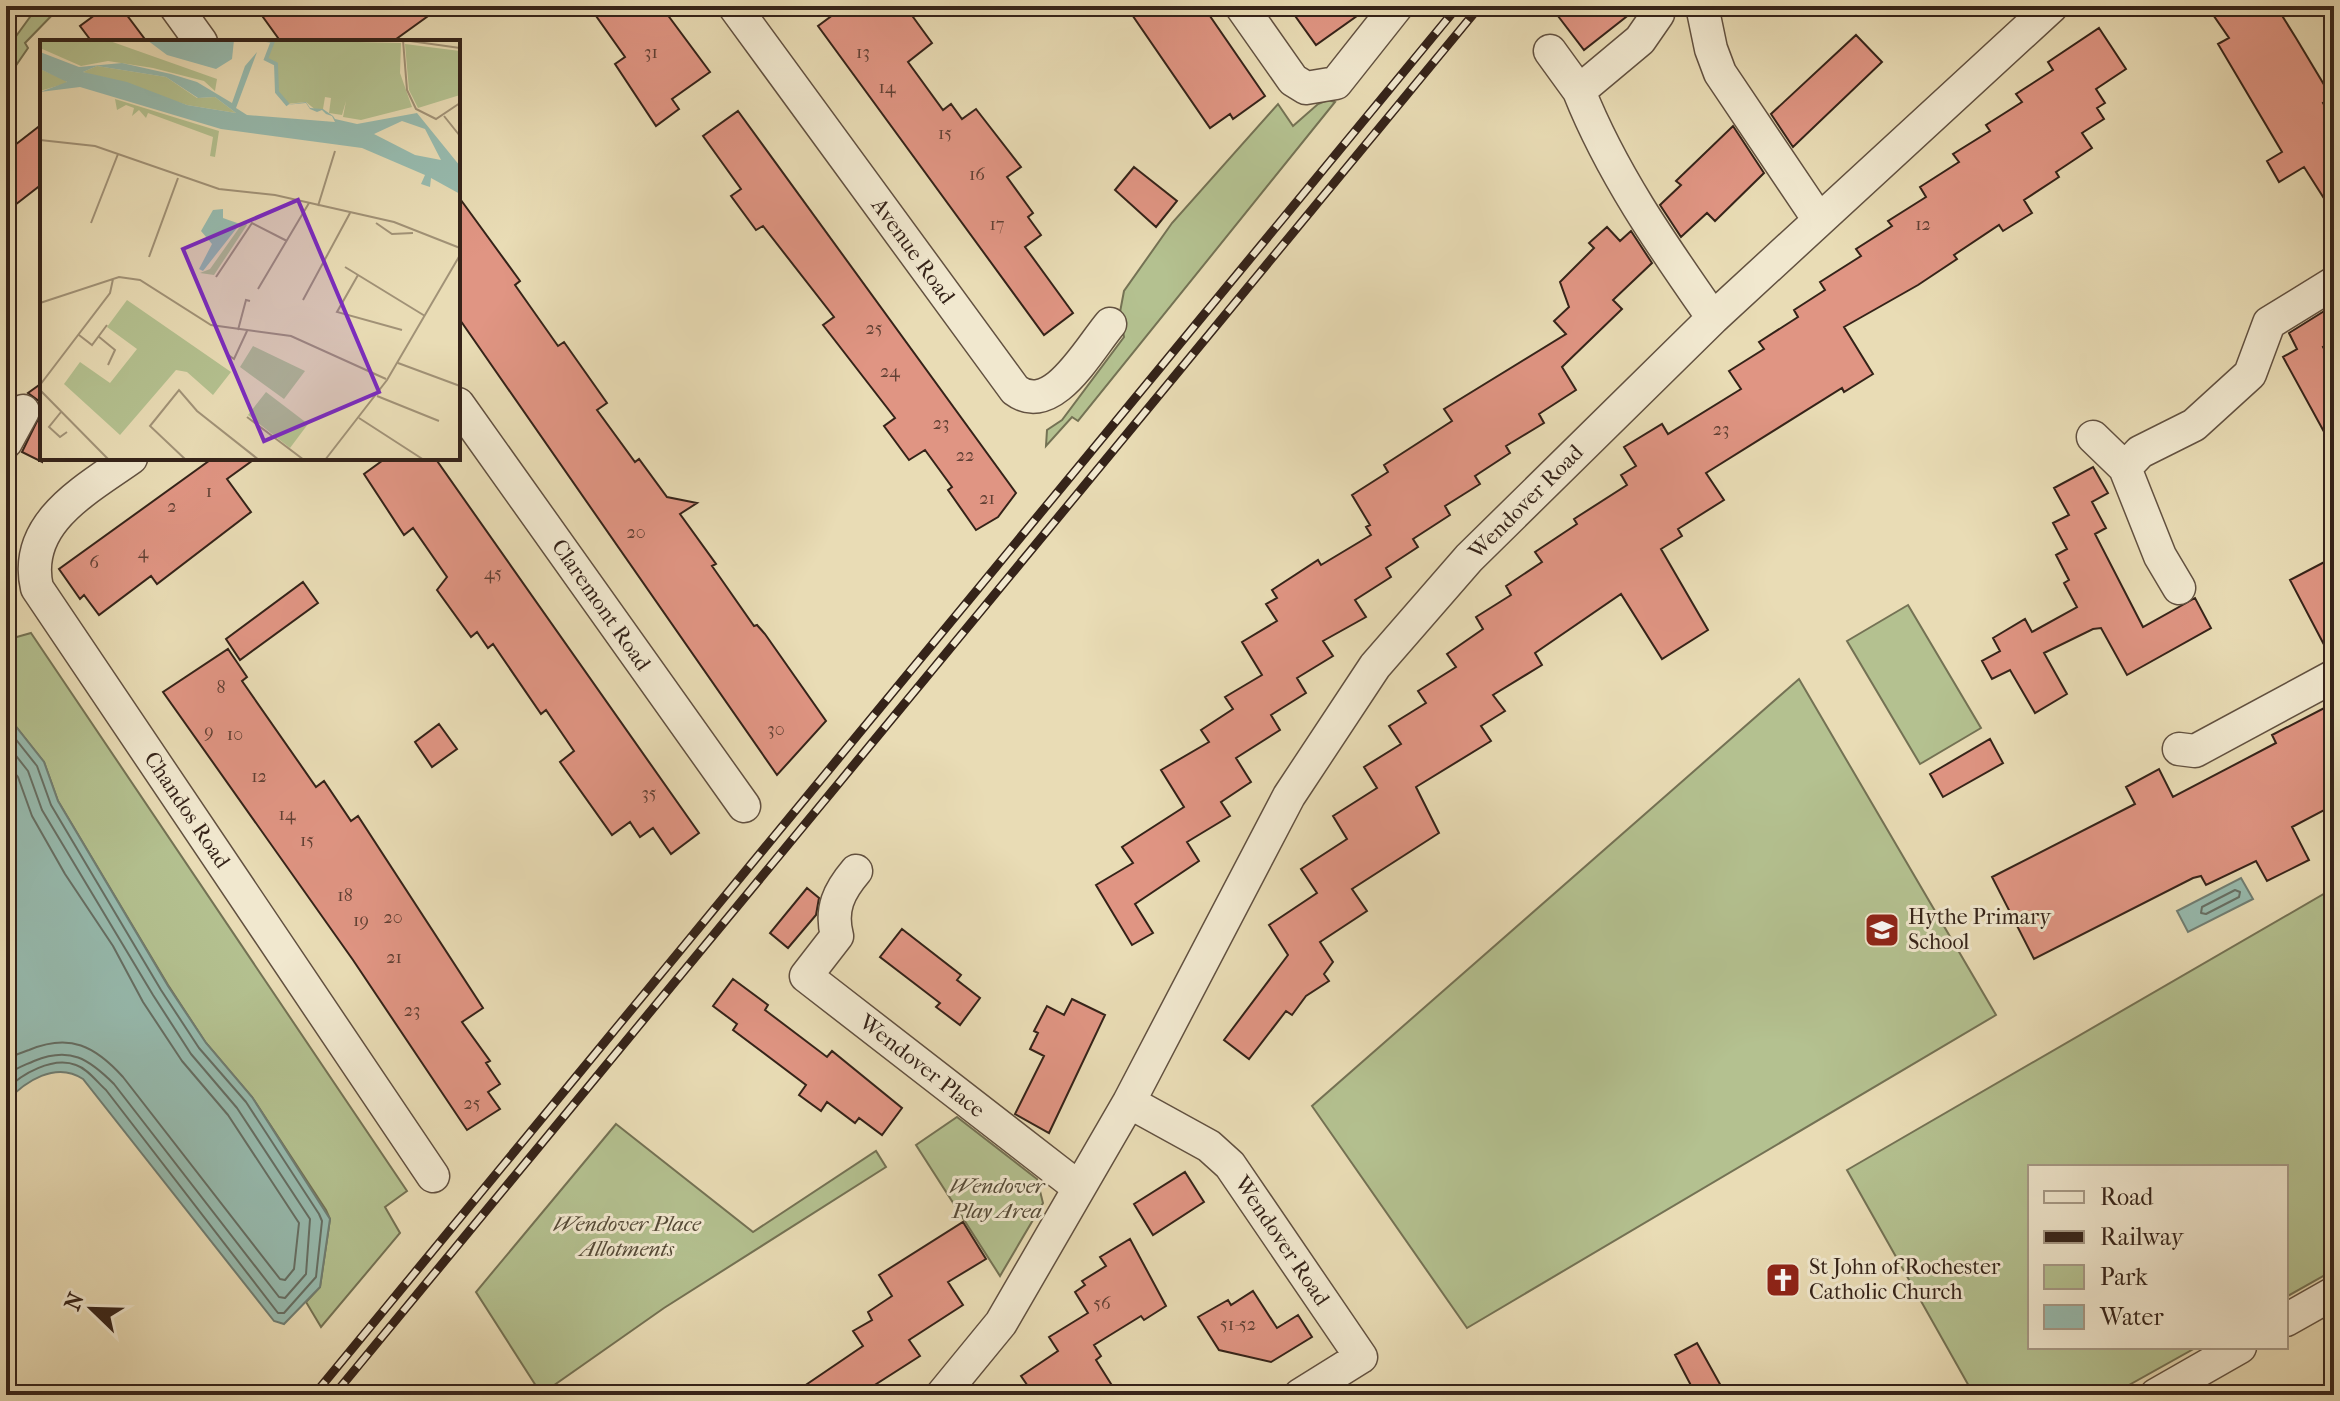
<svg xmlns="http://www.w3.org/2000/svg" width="2340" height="1401" font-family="'IM FELL French Canon',serif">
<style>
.green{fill:#b4c190;stroke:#747254;stroke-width:2}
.water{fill:#97bbaf;stroke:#707e73;stroke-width:2}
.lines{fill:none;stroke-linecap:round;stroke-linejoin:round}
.shore{stroke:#666f64;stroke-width:2}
.building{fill:#e09583;stroke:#352319;stroke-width:2}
.minor-casing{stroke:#625140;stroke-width:35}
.minor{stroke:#f1e8cf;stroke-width:32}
.rail-casing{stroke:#352319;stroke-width:9}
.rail{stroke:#f1e8cf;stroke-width:6;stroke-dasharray:18;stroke-linecap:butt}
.labels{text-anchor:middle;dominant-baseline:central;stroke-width:6;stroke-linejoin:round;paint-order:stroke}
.number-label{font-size:18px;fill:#604034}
.street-label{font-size:22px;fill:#352319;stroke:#f1e8cf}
.poi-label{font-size:22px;fill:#352319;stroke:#f1e8cf;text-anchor:start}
.park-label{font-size:22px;font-style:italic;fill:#554a37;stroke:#f1e8cf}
.inset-river{fill:none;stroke:#97bbaf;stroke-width:4}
.inset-road{fill:none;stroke:#a19277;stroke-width:2}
.view{fill:#7b2cbf;fill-opacity:0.15;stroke:#7b2cbf;stroke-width:4}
.inset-edge{fill:none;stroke:#352319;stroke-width:4}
</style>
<rect width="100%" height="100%" fill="#e9dcb5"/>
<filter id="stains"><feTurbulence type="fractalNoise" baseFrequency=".0025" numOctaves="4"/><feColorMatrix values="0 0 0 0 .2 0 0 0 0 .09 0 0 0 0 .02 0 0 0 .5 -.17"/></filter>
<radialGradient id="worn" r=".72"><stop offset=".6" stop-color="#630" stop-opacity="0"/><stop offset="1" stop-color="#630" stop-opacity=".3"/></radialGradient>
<path class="green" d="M38 6H61L25 43 28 48 6 80V50Z
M1328 100 1335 102 1078 421 1072 417 1046 446 1047 430 1062 420 1124 337 1120 312 1124 291 1172 223 1278 104 1293 126 1318 104Z
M1908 605 1981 728 1920 764 1847 641Z
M31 633 407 1191 385 1207 400 1233 321 1327 306 1302 320 1287 330 1219 326 1210 252 1097 206 1043 168 985 58 801 44 762 6 714V640Z
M1799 679 1996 1015 1467 1328 1312 1106Z
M2334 888V1270L2286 1297V1167H2030V1347H2197L2111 1395H1974L1847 1170Z
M957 1117 1037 1179 1043 1203 1000 1276 916 1145Z
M616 1124 753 1232 876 1151 886 1167 664 1308 540 1395H530L538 1389 476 1292Z"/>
<path class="water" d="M6 714 44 762 58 801 168 986 206 1043 252 1097 330 1219 320 1287 284 1324 274 1321 83 1079C56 1061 25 1081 6 1102Z
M2241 878 2253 899 2188 932 2177 911Z"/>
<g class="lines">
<path class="shore" d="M6 727 37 766 51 805 161 990 199 1048 246 1102 319 1214 322 1221 316 1277 284 1313H278L106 1090C97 1082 88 1069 76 1065 53 1056 21 1074 6 1090
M6 743 28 771 42 810 153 995 191 1054 237 1108 310 1219 306 1274 285 1298 279 1297 114 1084C89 1059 70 1046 34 1061 23 1066 15 1068 6 1076
M6 762 18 777 32 816 65 874 113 946 143 1002 182 1061 228 1115 299 1223 294 1269 285 1280 280 1279 123 1077C95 1046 70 1033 29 1050 21 1053 13 1055 6 1060
M2235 890 2240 892 2239 897 2206 914 2201 913 2202 907Z"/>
</g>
<path class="building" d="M107 6H120L147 42H92L80 26Z
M255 6H442L392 42H281Z
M589 6H661L710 72 672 99 679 109 656 126 615 64 625 57Z
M845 6H905L932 43 908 62 943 110 951 104 962 119 976 109 1021 167 1007 177 1033 213 1028 217 1041 235 1025 247 1073 313 1044 335 818 26Z
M1126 6H1203L1265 96 1233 119 1230 114 1210 128Z
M1288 6H1371L1316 45Z
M1571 6H1640L1584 50 1558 16Z
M2207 6H2276L2296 38 2332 98 2323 103 2334 123V214L2304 167 2279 182 2267 161 2282 152 2218 44 2229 38Z
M2099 28 2126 69 2096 89 2105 103 2097 108 2104 119 2082 133 2092 148 2056 172 2059 177 2024 200 2032 213 2003 231 1999 225 1954 255 1957 259 1918 285 1844 327 1873 374 1844 392 1842 388 1706 473 1724 500 1678 529 1682 536 1661 549 1708 630 1662 659 1621 594 1535 653 1542 665 1493 695 1505 711 1481 726 1491 741 1416 787 1439 833 1352 889 1367 911 1320 942 1333 962 1324 974 1329 981 1306 996 1292 1015 1286 1011 1249 1059 1224 1040 1288 955 1269 925 1317 893 1301 869 1347 839 1333 816 1377 788 1364 767 1401 744 1389 726 1426 703 1418 691 1456 667 1447 654 1483 629 1476 617 1511 595 1506 586 1542 562 1535 552 1577 524 1574 519 1627 485 1621 475 1636 466 1624 447 1662 424 1668 434 1741 389 1729 371 1764 349 1759 342 1798 317 1794 310 1825 290 1820 282 1861 256 1856 249 1892 226 1888 221 1926 197 1920 187 1959 162 1953 154 1990 131 1986 125 2022 102 2016 94 2053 70 2048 62Z
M1856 35 1882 62 1793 147 1771 114Z
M738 111 1016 493 998 517 976 530 948 490 952 487 925 450 909 460 884 426 895 418 823 325 834 317 763 226 756 230 731 196 741 189 703 136Z
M42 124V184L6 212V152Z
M1733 126 1764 173 1715 221 1707 213 1681 237 1660 205 1681 185 1676 181Z
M1134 167 1177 201 1156 227 1115 190Z
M458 196 520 281 515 285 558 346 564 342 607 403 597 410 635 462 639 459 667 497 697 503 680 514 716 564 712 566 754 626 757 625 765 634 826 721 777 775 458 317Z
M1607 227 1620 241 1631 231 1652 263 1613 300 1622 309 1562 367 1576 390 1539 414 1544 423 1506 446 1510 453 1475 476 1480 484 1445 506 1450 515 1413 539 1418 547 1386 568 1391 577 1355 600 1366 617 1323 641 1333 656 1297 678 1306 693 1271 715 1280 730 1236 758 1251 782 1221 802 1230 816 1187 842 1199 861 1135 904 1153 933 1132 945 1096 885 1133 863 1122 847 1184 807 1161 770 1209 742 1201 730 1233 709 1225 697 1262 675 1242 642 1277 621 1266 604 1277 598 1272 590 1318 560 1321 565 1371 535 1366 527 1370 525 1352 495 1388 472 1384 465 1452 421 1444 409 1566 334 1554 321 1569 307 1560 282 1594 248 1589 243Z
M2334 305V341L2323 347 2334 367V450L2283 357 2297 349 2289 333Z
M42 383V462L22 452 42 411 39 401 28 393Z
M213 458H256L227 479 251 512 157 584 151 576 99 615 84 595 80 599 59 569Z
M386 458H435L699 833 671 854 653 828 640 837 630 822 612 835 560 762 574 751 546 710 541 714 493 644 488 648 477 632 471 637 437 590 447 577 413 528 404 535 364 474Z
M2093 467 2108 493 2092 502 2106 528 2095 534 2143 627 2195 598 2211 628 2127 675 2101 628 2093 629 2044 653 2067 694 2035 713 2010 670 1992 679 1982 661 2000 651 1993 638 2025 619 2032 632 2077 607 2064 583 2069 580 2056 555 2067 549 2053 523 2069 515 2054 488Z
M2334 557V657L2331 658 2290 580Z
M303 582 318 603 240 660 226 639Z
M228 649 247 677 242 681 316 787 324 781 351 821 358 816 483 1008 462 1022 490 1061 486 1063 500 1084 488 1092 500 1109 467 1130 353 960 163 692Z
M2334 703V805L2292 827 2309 860 2267 881 2256 861 2206 885 2201 876 2193 878 2034 959 1992 877 2135 804 2126 787 2159 769 2173 797 2276 743 2272 735Z
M439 724 457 749 432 767 415 742Z
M1990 739 2003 763 1943 797 1930 774Z
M807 888 819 898 816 915 788 948 770 933Z
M902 929 961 975 957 980 980 998 960 1025 936 1007 940 1003 880 957Z
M733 979 768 1005 765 1010 827 1057 832 1051 902 1108 882 1135 859 1118 855 1123 827 1102 821 1111 799 1095 806 1085 733 1030 737 1024 713 1006Z
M1072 999 1105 1015 1049 1133 1015 1114 1044 1056 1030 1049 1038 1033 1034 1031 1047 1006 1064 1015Z
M1185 1172 1204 1202 1153 1235 1134 1204Z
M963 1222 986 1259 948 1282 963 1305 909 1340 920 1356 859 1395H791L863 1346 853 1331 872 1320 868 1312 892 1296 879 1275Z
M1130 1239 1166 1306 1144 1320 1141 1316 1094 1345 1101 1356 1096 1360 1118 1395H1034L1021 1376 1058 1351 1049 1337 1088 1313 1075 1292 1085 1285 1082 1281 1106 1266 1100 1257Z
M1253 1291 1277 1328 1298 1315 1312 1337 1271 1362 1219 1350 1198 1317 1228 1300 1231 1305Z
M1697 1343 1726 1395H1696L1675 1355Z"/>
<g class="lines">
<defs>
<path id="minor" d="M175 6 201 42
M734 6 1015 390C1052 418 1088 350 1110 324
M1241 6 1293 80 1306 88 1336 83 1397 6
M1702 6 1711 49 1720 73 1819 220
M1658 14 1640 40 1579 91C1612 174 1662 245 1713 318
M1550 51 1579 91
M458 404 744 806
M2093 437 2125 468
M6 442 23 411
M131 458C86 490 22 523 37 588L433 1176
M2179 588 2160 556 2125 468 2140 452 2194 425 2250 374 2269 323 2334 283
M2179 749 2195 751 2334 676
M856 871C839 891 830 909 837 936L806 976 1078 1187
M1129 1102 1209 1146 1230 1165 1361 1357 1300 1395
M2286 1320 2334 1293
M942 1395 1001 1323 1129 1102 1289 796 1375 666 1469 558 1713 318 2052 6
M2156 1395 2240 1347"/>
</defs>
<use href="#minor" class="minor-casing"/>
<use href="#minor" class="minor"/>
<defs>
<path id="rail" d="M314 1395 1458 6
M334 1395 1480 6"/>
</defs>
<use href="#rail" class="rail-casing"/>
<use href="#rail" class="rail"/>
</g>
<defs>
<symbol id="school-square" viewBox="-11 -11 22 22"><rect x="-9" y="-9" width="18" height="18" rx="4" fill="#8f2418" stroke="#f1e8cf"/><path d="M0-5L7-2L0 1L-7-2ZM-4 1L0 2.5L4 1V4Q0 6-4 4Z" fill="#fff"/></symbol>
<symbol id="church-square" viewBox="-11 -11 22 22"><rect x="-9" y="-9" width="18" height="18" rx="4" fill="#8f2418" stroke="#f1e8cf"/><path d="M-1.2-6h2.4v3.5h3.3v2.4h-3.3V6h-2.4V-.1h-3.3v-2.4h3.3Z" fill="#fff"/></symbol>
</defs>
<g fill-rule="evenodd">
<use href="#school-square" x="1862" y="910" width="40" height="40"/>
<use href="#church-square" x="1763" y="1260" width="40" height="40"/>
</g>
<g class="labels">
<g class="number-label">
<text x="651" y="52">31</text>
<text x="863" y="52">13</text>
<text x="887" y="87">14</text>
<text x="945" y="133">15</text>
<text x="977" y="174">16</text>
<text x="997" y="224">17</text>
<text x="1923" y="224">12</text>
<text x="874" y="328">25</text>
<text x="890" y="371">24</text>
<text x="941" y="423">23</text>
<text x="1721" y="429">23</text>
<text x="965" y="455">22</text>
<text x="209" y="491">1</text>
<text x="987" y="498">21</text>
<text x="172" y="506">2</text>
<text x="636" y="532">20</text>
<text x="143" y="552">4</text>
<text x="94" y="562">6</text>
<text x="493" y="573">45</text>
<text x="221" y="687">8</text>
<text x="776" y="729">30</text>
<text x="209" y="731">9</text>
<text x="235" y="734">10</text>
<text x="259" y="776">12</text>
<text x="649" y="793">35</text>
<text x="287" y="814">14</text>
<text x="307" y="840">15</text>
<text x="345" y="895">18</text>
<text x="393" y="917">20</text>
<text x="361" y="920">19</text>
<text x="394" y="957">21</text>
<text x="412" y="1010">23</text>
<text x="472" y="1103">25</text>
<text x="1102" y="1303">56</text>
<text x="1238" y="1324">51-52</text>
</g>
<g class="street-label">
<text transform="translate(913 251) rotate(54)">Avenue Road</text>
<text transform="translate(1526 502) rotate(-45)">Wendover Road</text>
<text transform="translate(601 605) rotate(55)">Claremont Road</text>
<text transform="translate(187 810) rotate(56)">Chandos Road</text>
<text transform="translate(922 1066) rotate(38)">Wendover Place</text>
<text transform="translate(1282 1241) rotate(56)">Wendover Road</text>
</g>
<g class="poi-label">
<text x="1908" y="917">Hythe Primary<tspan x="1908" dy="25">School</tspan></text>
<text x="1809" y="1267">St John of Rochester<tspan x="1809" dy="25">Catholic Church</tspan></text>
</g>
<g class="park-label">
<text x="997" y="1186">Wendover<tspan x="997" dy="25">Play Area</tspan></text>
<text x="627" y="1224">Wendover Place<tspan x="627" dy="25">Allotments</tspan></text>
</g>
</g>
<g transform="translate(40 40)">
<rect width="420" height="420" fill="#e9dcb5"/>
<path d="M0 0H67L177 39 175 51 164 41 113 28 68 21 41 26 0 8ZM229 0 361 3 360 33 372 67 321 80 303 77 306 61 302 75 289 73 291 58 285 57 283 69 277 71 266 62 246 64 237 52V24L227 18 234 1ZM365 4 420 11V55L378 68 369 50ZM57 26 126 37 157 58 175 57 196 73 147 65 43 32ZM0 29 25 40 27 43 0 51ZM75 59 179 91 175 117 170 116 173 97 108 73 106 78 99 70 92 76 94 68 86 65 77 70ZM204 181 207 185 174 235 160 233 170 229ZM87 260 191 332 173 355 147 332 136 330 80 395 24 344 40 322 70 343 97 309 67 287ZM213 306 265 331 244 359 200 327ZM226 352 268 384 250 408 208 375Z" fill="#b4c190"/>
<path d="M107 0H194L192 19 176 29 127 15ZM0 12 39 27 82 23 131 34 157 42 192 63 205 26 217 12 196 68 207 75 295 82 292 76 286 74 282 70 277 72 270 69 266 63 245 65 266 62 270 68 283 69 293 76 295 79 317 84 377 73 420 126V154L391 138 390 147 381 144 385 135 322 108 181 89 40 47 0 52 27 42 0 29ZM57 26 126 37 158 58 175 57 196 73 147 65 87 42 43 32ZM362 81 385 89 401 120 375 115 334 94ZM183 169V178L200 184 163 231 159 229 172 204 161 191 173 170Z" fill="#97bbaf" fill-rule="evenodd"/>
<path class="inset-river" d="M226 0 233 1 226 19 236 24 237 52 248 65"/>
<path class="inset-road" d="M363 0 367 50 376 69 396 79 420 63M363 0 420 8M404 76 420 96M0 100 55 106 179 149 235 155 354 182 420 208M278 166 295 111M51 183 78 114M336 183 352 194 373 193M109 217 138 138M305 227 385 276M318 235 297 272 362 290M176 237 212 183 247 201M218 249 269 163M263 260 310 173M0 263 79 237 100 240 171 285 251 296 346 339M198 290 206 260 210 261M39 295 52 305 67 285M58 296 75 310 68 325M187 314 194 319 207 291M358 323 420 346M0 345 70 253 73 239M0 350 69 420M337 356 399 381M21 372 9 387 20 397 27 392M207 377 264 420M319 378 384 420M146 420 110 386 139 350 157 371 219 420M285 420 347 340 420 215"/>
<path class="view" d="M258 160 339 352 224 401 143 209Z"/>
<rect width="420" height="420" class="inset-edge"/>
</g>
<rect width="2340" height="1401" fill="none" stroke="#e9dcb5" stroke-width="32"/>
<rect x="8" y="8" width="2324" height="1385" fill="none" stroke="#352319" stroke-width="4"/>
<rect x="16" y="16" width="2308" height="1369" fill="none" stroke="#352319" stroke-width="2"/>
<rect x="2028" y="1165" width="260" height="184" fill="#f1e8cf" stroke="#a69986" stroke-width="2"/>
<rect x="2044" y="1191" width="40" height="12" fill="#f1e8cf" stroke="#a69986" stroke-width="2"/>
<text x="2100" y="1205" font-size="24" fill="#352319">Road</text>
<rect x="2044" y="1231" width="40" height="12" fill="#352319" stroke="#a69986" stroke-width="2"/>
<text x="2100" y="1245" font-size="24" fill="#352319">Railway</text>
<rect x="2044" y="1265" width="40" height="24" fill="#b4c190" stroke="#a69986" stroke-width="2"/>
<text x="2100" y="1285" font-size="24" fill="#352319">Park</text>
<rect x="2044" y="1305" width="40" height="24" fill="#97bbaf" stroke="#a69986" stroke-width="2"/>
<text x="2100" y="1325" font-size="24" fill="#352319">Water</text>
<g transform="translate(92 1309) rotate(293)" stroke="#f1e8cf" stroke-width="6" paint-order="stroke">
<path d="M0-6L14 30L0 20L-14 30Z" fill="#352319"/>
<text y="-12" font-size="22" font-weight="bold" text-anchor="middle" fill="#352319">N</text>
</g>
<rect width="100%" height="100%" filter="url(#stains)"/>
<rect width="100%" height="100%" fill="url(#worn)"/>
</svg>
